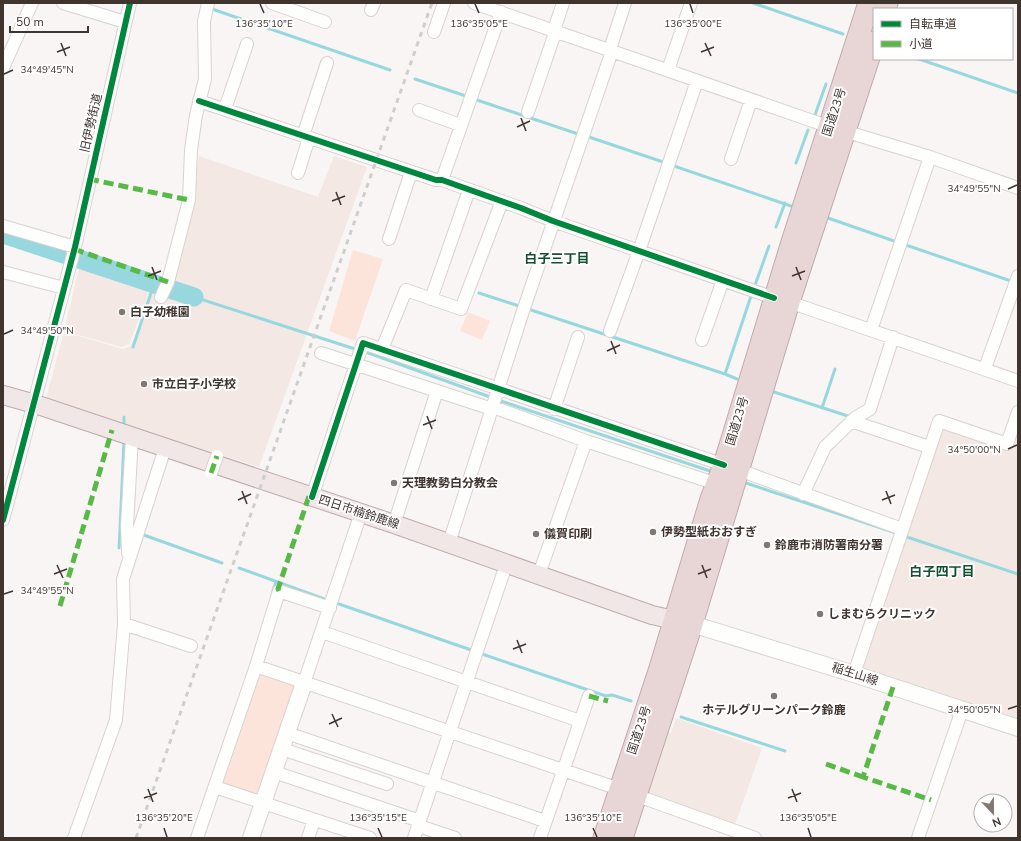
<svg xmlns="http://www.w3.org/2000/svg" width="1021" height="841" font-family="'Nunito Sans','Noto Sans JP',sans-serif">
<style>
.built{fill:#f3e8e4}
.green{fill:#fce4da}
.lines{fill:none;stroke-linecap:round;stroke-linejoin:round}
.stream{stroke:#97d8de;stroke-width:3}
.river{stroke:#97d8de;stroke-width:19}
.street-casing{stroke:#d9d2ce;stroke-width:14}
.secondary-casing{stroke:#d9d2ce;stroke-width:18}
.primary-casing{stroke:#bfabab;stroke-width:20}
.highway-casing{stroke:#bfabab;stroke-width:23}
.street{stroke:#fefefd;stroke-width:12}
.secondary{stroke:#fefefd;stroke-width:16}
.primary{stroke:#f0e7e6;stroke-width:18}
.highway{stroke:#e8d6d7;stroke-width:21}
.rail{stroke:#cfcecd;stroke-width:3;stroke-dasharray:5 5;stroke-linecap:butt}
.street-bridge-casing{stroke:#d9d2ce;stroke-width:14;stroke-linecap:butt}
.street-bridge{stroke:#fefefd;stroke-width:12}
.quiet{stroke:#58b947;stroke-width:5;stroke-dasharray:10 5;stroke-linecap:butt}
.cycleway-casing{stroke:#fff;stroke-width:8}
.cycleway{stroke:#00873e;stroke-width:6}
.ticks{fill:none;stroke:#40342f;stroke-width:1.5}
.poi-dot{fill:#817874;stroke:#fff;stroke-width:1.5}
.labels{text-anchor:middle;dominant-baseline:central;stroke-width:4;stroke-linejoin:round;paint-order:stroke}
.street-label{font-size:12px;fill:#40342f;stroke:#fff}
.poi-label{font-size:12px;font-weight:bold;fill:#40342f;stroke:#fff;text-anchor:start}
.neighbourhood-label{font-size:13px;font-weight:bold;fill:#134f31;stroke:#fff}
.ticks-label{font-size:10px;text-anchor:middle;fill:#40342f;stroke:#fff;stroke-width:4;stroke-linejoin:round;paint-order:stroke}
</style>
<rect width="100%" height="100%" fill="#f9f5f4"/>
<path class="built" d="M199 156 318 197 334 156 367 167 259 467 46 399 64 332 123 349 131 346 152 292 167 297 178 267 186 238Z
M79 268 150 291 129 344 122 347 64 331Z
M1018 422V722L860 667 939 429 945 428 1009 449Z
M676 718 762 748 735 825 645 795 667 732 671 733Z"/>
<path class="green" d="M353 250 383 259 355 341 329 331Z
M468 312 490 321 482 340 460 331Z
M259 672 293 683 296 688 260 795 254 798 221 786 220 781Z"/>
<g class="lines">
<path class="stream" d="M753 3 843 34
M212 9 390 70
M919 59 1018 93
M415 79 469 97
M474 99 581 135
M815 115 826 84
M586 136 666 163
M796 163 808 130
M671 165 791 206
M828 218 897 242
M776 227 785 203
M903 244 1011 281
M754 288 769 246
M479 293 522 307
M194 297 358 350
M528 309 725 374 752 293
M133 347 154 284
M363 351 493 398
M725 374 737 379
M774 392 851 417
M498 400 713 472
M822 408 835 369
M124 427V417
M743 482 899 534
M124 530 120 529 124 441
M141 534 222 563
M904 536 1018 574
M119 548 120 529
M239 568 327 600
M273 591 276 582
M339 604 474 651
M479 653 606 696 612 695 631 701
M681 717 785 751"/>
<path class="river" d="M3 234 194 297"/>
<defs>
<path id="street" d="M63 3 125 22
M272 3 325 22
M474 3 830 127
M371 10 374 3
M554 30 563 3
M434 32 444 3
M610 49 625 3
M3 68 32 3
M668 70 691 3
M199 101 436 180H442L521 208 553 221 774 298
M225 109 247 44
M419 110 460 125
M528 112 556 30
M844 131 930 157 1018 188
M303 136 327 63
M731 159 751 100
M298 173 309 138
M442 180 501 12
M3 226 75 247
M389 239 411 172
M3 272 64 288
M161 297 168 282 189 200 191 150 196 115 205 79 204 21 208 3
M431 299 469 190
M789 302 1018 381
M871 330 930 157
M610 331 639 251 697 81
M702 340 723 280
M382 349 406 290 461 309 502 201
M321 353 489 408 493 407 586 441 717 484
M985 368 1018 276
M554 409 578 337
M851 421 929 447
M739 470 902 529
M803 494 825 447 855 418 870 409 893 337
M312 497 363 343 724 465
M3 520 75 247 130 3
M394 524 437 391
M449 543 523 311 612 51
M128 553 127 526 132 437
M539 574 586 441
M124 624 191 646
M322 632 580 721
M256 666 619 789
M854 674 939 421 1007 444 1018 412
M304 683 361 513
M287 733 545 821
M282 749 387 784
M274 772 420 821
M215 787 370 838
M635 795 755 838
M419 826 455 838
M74 838 116 720 124 624 123 579 165 448
M197 838 256 666 279 591 330 608
M308 838 314 820
M414 838 507 562
M540 838 589 696
M918 838 962 710"/>
<path id="secondary" d="M692 624 854 674 1018 728
M251 838 304 683"/>
<path id="primary" d="M3 395 35 404 394 524 652 615 687 623"/>
<path id="highway" d="M885 9 887 3
M604 838 660 668 711 499 724 465 792 242 869 3
M622 838 692 624 789 302 874 42"/>
</defs>
<use href="#street" class="street-casing"/>
<use href="#secondary" class="secondary-casing"/>
<use href="#primary" class="primary-casing"/>
<use href="#highway" class="highway-casing"/>
<use href="#street" class="street"/>
<use href="#secondary" class="secondary"/>
<use href="#primary" class="primary"/>
<use href="#highway" class="highway"/>
<path class="rail" d="M136 838 432 3"/>
<defs>
<path id="street-bridge" d="M211 473 217 456"/>
</defs>
<use href="#street-bridge" class="street-bridge-casing"/>
<use href="#street-bridge" class="street-bridge"/>
<path class="quiet" d="M89 179 189 200
M74 249 168 282
M211 473 217 456
M279 591 278 589 309 496
M60 606 112 430
M893 687 863 777 931 800
M589 696 608 701
M826 764 863 777"/>
<defs>
<path id="cycleway" d="M199 101 436 180H442L521 208 553 221 774 298
M312 497 363 343 724 465
M3 520 75 247 130 3"/>
</defs>
<use href="#cycleway" class="cycleway-casing"/>
<use href="#cycleway" class="cycleway"/>
</g>
<path class="ticks" d="M260 4 264 13M475 4 479 13M690 4 693 13M61 43 66 56M705 43 711 56M57 52 70 47M701 52 714 47M4 74 13 70M521 118 526 131M517 127 530 121M1008 189 1017 185M336 192 341 205M332 201 345 196M152 267 157 280M796 267 801 280M148 276 161 271M792 276 805 271M4 334 13 330M611 341 616 354M607 351 620 345M427 416 432 429M423 425 436 420M1008 449 1017 445M242 491 247 504M886 491 891 504M238 500 251 494M882 500 895 495M57 565 63 578M702 565 707 578M54 574 67 569M698 574 711 569M4 594 13 591M517 640 522 653M513 649 526 644M1008 709 1017 706M332 714 338 727M329 724 342 718M148 789 153 802M792 789 797 802M144 798 157 793M788 798 801 793M164 828 167 837M378 828 382 837M593 828 597 837M808 828 811 837"/>
<g class="poi-dot">
<circle cx="122" cy="312" r="4"/>
<circle cx="144" cy="384" r="4"/>
<circle cx="394" cy="483" r="4"/>
<circle cx="653" cy="532" r="4"/>
<circle cx="536" cy="534" r="4"/>
<circle cx="767" cy="545" r="4"/>
<circle cx="820" cy="614" r="4"/>
<circle cx="774" cy="696" r="4"/>
</g>
<g class="labels">
<g class="street-label">
<text transform="translate(834 112) rotate(-72)">国道23号</text>
<text transform="translate(91 123) rotate(-77)">旧伊勢街道</text>
<text transform="translate(737 421) rotate(-73)">国道23号</text>
<text transform="translate(359 512) rotate(18)">四日市楠鈴鹿線</text>
<text transform="translate(855 674) rotate(18)">稲生山線</text>
<text transform="translate(639 730) rotate(-72)">国道23号</text>
</g>
<g class="poi-label">
<text x="130" y="312">白子幼稚園</text>
<text x="152" y="384">市立白子小学校</text>
<text x="402" y="483">天理教勢白分教会</text>
<text x="661" y="532">伊勢型紙おおすぎ</text>
<text x="544" y="534">儀賀印刷</text>
<text x="775" y="545">鈴鹿市消防署南分署</text>
<text x="828" y="614">しまむらクリニック</text>
<text x="774" y="710" text-anchor="middle">ホテルグリーンパーク鈴鹿</text>
</g>
<g class="neighbourhood-label">
<text x="557" y="259">白子三丁目</text>
<text x="942" y="572">白子四丁目</text>
</g>
</g>
<g class="ticks-label">
<text x="264" y="27">136°35'10"E</text>
<text x="479" y="27">136°35'05"E</text>
<text x="693" y="27">136°35'00"E</text>
<text x="47" y="73">34°49'45"N</text>
<text x="974" y="192">34°49'55"N</text>
<text x="47" y="334">34°49'50"N</text>
<text x="974" y="453">34°50'00"N</text>
<text x="47" y="594">34°49'55"N</text>
<text x="974" y="713">34°50'05"N</text>
<text x="164" y="821">136°35'20"E</text>
<text x="378" y="821">136°35'15"E</text>
<text x="593" y="821">136°35'10"E</text>
<text x="808" y="821">136°35'05"E</text>
</g>
<rect width="1021" height="841" fill="none" stroke="#40342f" stroke-width="8"/>
<rect x="873" y="8" width="140" height="52" fill="#ffffff" stroke="#b3aeac"/>
<rect x="881" y="21" width="20" height="6" fill="#00873e" stroke="#b3aeac"/>
<text x="909" y="28" font-size="12" fill="#40342f">自転車道</text>
<rect x="881" y="41" width="20" height="6" fill="#58b947" stroke="#b3aeac"/>
<text x="909" y="48" font-size="12" fill="#40342f">小道</text>
<g transform="translate(993 813) rotate(158)"><circle r="19" fill="#ffffff" stroke="#b3aeac"/>
<path d="M0-3L7 15L0 10L-7 15Z" fill="#817874"/>
<text y="-6" font-size="11" font-weight="bold" text-anchor="middle" fill="#40342f">N</text>
</g>
<path d="M10 26v6h78v-6" fill="none" stroke="#40342f" stroke-width="2"/>
<text x="16" y="26" font-size="12" fill="#40342f" stroke="#ffffff" stroke-width="3" paint-order="stroke">50 m</text>
</svg>
